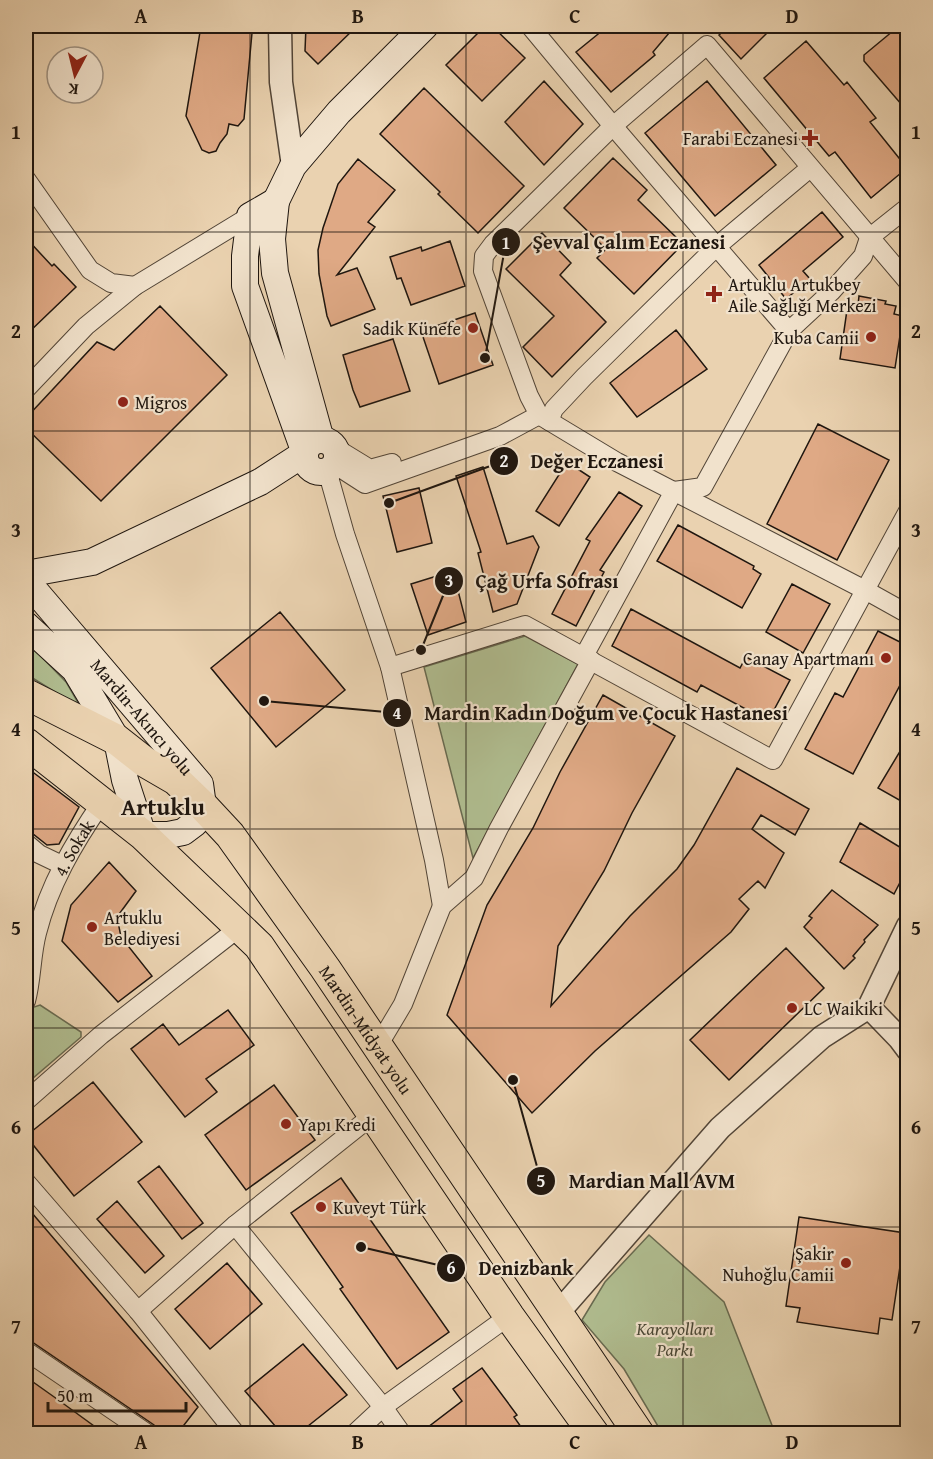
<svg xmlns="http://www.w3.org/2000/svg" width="933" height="1459" font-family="'Gentium Book Plus',serif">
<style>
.green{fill:#b0bd90;stroke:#686a50;stroke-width:1.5}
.building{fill:#dfa985;stroke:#1f160f;stroke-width:1.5}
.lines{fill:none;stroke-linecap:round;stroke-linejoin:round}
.minor-casing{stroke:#524537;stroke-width:20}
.tertiary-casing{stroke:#524537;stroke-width:25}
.secondary-casing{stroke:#1f160f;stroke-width:28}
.trunk-casing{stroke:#1f160f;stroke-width:32}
.minor{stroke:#f1e2cc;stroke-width:18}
.tertiary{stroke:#f1e2cc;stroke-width:22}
.secondary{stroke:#f1e2cc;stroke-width:26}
.trunk{stroke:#ead2b0;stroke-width:30}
.grid{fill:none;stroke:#1f160f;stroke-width:1.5;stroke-opacity:0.55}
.poi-dot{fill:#8f2418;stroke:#f1e2cc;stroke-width:2}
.labels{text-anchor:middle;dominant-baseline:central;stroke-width:4.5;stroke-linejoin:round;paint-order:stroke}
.poi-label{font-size:18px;fill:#1f160f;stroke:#f1e2cc;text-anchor:start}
.street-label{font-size:18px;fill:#1f160f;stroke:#f1e2cc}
.park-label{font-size:18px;font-style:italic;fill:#4a4836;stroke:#f1e2cc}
.district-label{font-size:24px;font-weight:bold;fill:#1f160f;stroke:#f1e2cc}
.leader{fill:none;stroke:#1f160f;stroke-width:2}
.callout-dot{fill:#1f160f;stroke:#f1e2cc;stroke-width:2}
.mark-label{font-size:18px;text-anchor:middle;font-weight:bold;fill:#fff}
.callout-label{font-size:20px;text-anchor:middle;font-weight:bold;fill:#1f160f;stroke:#f1e2cc;stroke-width:4.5;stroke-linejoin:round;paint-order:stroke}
.neatline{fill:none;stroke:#1f160f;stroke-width:2}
.grid-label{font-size:20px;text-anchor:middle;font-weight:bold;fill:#1f160f}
</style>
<rect width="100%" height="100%" fill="#ead2b0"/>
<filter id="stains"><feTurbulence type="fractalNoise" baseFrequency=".00333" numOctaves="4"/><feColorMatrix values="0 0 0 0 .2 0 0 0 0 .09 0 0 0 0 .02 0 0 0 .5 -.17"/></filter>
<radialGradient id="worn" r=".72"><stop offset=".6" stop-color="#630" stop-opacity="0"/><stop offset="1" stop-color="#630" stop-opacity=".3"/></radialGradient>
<path class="green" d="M525 636 578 664 473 858 424 667Z
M26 641 66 682 81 708 26 674Z
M40 1005 81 1032V1037L26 1084V1025L31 1008Z
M649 1235 724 1302 775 1433H662L624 1369 582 1320 605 1282Z"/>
<path class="building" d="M201 26 252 33 244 119 238 126 229 124 227 134 220 143 216 151 209 153 202 150 186 116Z
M306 26H357L318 64 305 51Z
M485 26H492L525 58 482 101 446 65Z
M608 26H675L653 52 655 55 611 92 576 52Z
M729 26H774L741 59 719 35Z
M899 26 908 37V112L864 61V55Z
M806 41 844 85 847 82 876 118 870 122 907 168 871 198 835 152 829 156 764 78Z
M544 81 583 124 544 165 505 122Z
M707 81 776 165 715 216 645 133Z
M424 88 524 186 478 233 438 194 440 192 380 134Z
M613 158 647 190 638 200 683 244 634 294 597 258 606 249 564 208Z
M358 159 395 190 368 222 375 227 337 275 357 268 375 309 331 326 327 316 319 274 318 250 323 228 338 184Z
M822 212 843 237 803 271 810 279 786 299 759 265Z
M542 233 571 263 560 275 606 322 552 377 523 347 554 316 506 269Z
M26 238 52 266 54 264 76 287 26 335Z
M450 241 465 286 411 305 401 278 397 279 390 257 421 247 422 251Z
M859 296 886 301 885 304 896 306 894 314 903 316 895 368 840 359 848 303 858 305Z
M160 306 227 375 101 501 26 428V418L97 342 114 350Z
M475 313 493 365 439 384 421 331Z
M676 330 707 369 637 417 610 383Z
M393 339 410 391 360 407 353 390 343 355Z
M818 424 889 460 837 560 767 524Z
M567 462 590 477 559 526 536 511Z
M483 467 507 544 533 536 539 547 517 604 493 612 478 553 481 552 456 476Z
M419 488 432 543 397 552 383 496Z
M619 492 642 506 600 570 604 572 576 626 552 614 590 541 586 539Z
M678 525 754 566 753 569 761 574 742 608 657 561Z
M453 571 466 622 428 635 411 584Z
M792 584 830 604 803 653 766 632Z
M631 609 740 668 746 657 790 680 768 721 701 685 697 692 612 646Z
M280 612 345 690 276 747 211 668Z
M878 631 908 646V670L853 774 805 749 835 693 843 697Z
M603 695 675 736 632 813 604 871 558 946 551 1006 630 916 677 869 694 845 737 768 809 809 795 835 761 815 752 829 784 853 765 888 758 881 739 899 749 909 731 932 595 1051 532 1113 447 1015 487 905 533 828 560 772Z
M908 738V805L878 788Z
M26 767 79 807 59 844 47 845 33 834 26 832Z
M860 823 908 852V867L894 894 840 862Z
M109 862 136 891 117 917 121 937 152 976 118 1002 62 941 71 905Z
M832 890 878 925 864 940 865 942 853 956 855 958 844 969 804 927 812 918 809 916Z
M786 948 824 988 729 1080 690 1040Z
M228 1010 254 1045 206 1079 217 1092 185 1117 131 1049 163 1024 179 1045Z
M93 1082 142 1142 74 1196 26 1136Z
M274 1085 315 1140 246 1190 205 1135Z
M159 1166 203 1223 182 1239 138 1182Z
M341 1178 449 1332 397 1369 340 1289 343 1287 291 1213Z
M117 1201 164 1256 145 1273 97 1219Z
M26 1206 198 1407 177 1434H159L154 1425 32 1342 26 1340Z
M799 1217 905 1233 892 1320 880 1318 878 1334 797 1322 800 1308 786 1306Z
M227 1263 262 1304 210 1349 175 1309Z
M303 1344 347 1395 298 1434H282L245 1391Z
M482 1368 517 1415 514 1417 526 1434H419L462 1401 453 1389Z
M26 1377 57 1399 105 1434H26Z"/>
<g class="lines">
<defs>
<g id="minor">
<path d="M530 26 613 126 789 331"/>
<path d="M26 179 90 270 111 283 135 286"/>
<path d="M908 282 707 45 613 126 493 244 484 256 483 271 529 396 539 415 617 462 865 590 908 614"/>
<path d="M26 389 86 326 135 286 250 216"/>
<path d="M549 421 554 409 584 377 716 247 810 168"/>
<path d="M334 447 370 469 392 463"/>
<path d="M334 464 365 484 500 436 539 415"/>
<path d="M327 470 345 534 390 667 434 860 442 906"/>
<path d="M584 656 674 491 703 487 789 331 831 292 863 256 869 238 908 207"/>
<path d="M390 667 525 625 773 760 908 511"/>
<path d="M26 843 39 854 62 865"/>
<path id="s1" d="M26 1001C32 979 31 956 37 933 49 885 74 843 102 802"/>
<path d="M378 1046 403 1004 442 906 474 878 499 828 591 660"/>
<path d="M26 1101 101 1035 240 927"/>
<path d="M26 1182 138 1311 236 1434"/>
<path d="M235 1225 383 1407 402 1434"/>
<path d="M138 1311 235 1225 373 1115"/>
<path d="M26 1351 148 1434"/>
<path d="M354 1434 383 1407 509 1316"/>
</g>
<path id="tertiary" d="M280 26 281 82 293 166
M869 1007 899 1038 908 1050
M558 1313 720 1128 822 1037 869 1007 908 926"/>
<g id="secondary">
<path d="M276 201 293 166 339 112 425 26"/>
<circle cx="321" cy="456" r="16"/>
<path d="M26 574 92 562 260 482 305 453 245 286V256L250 216 276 201 272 239 275 273 321 440"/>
<path id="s2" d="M26 582 31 586 200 784 203 806 195 823 183 832 168 835H143L125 780 117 740 75 670 26 625"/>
</g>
<g id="trunk">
<path id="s3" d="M26 694 117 740 145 762 176 780 203 806 230 835 325 968 639 1434"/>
<path d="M26 743 143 835 259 946 509 1316 594 1434"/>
</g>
</defs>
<use href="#minor" class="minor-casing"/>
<use href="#tertiary" class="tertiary-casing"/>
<use href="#secondary" class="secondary-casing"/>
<use href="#trunk" class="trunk-casing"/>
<use href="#minor" class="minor"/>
<use href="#tertiary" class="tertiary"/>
<use href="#secondary" class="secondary"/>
<use href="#trunk" class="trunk"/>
</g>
<path class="grid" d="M250 26V1434M466 26V1434M683 26V1434M26 232H908M26 431H908M26 630H908M26 829H908M26 1028H908M26 1227H908"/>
<g class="poi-dot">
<path d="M807 129h6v6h6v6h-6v6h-6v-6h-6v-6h6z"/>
<path d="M711 285h6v6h6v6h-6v6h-6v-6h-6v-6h6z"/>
<circle cx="473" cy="328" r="6"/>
<circle cx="871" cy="337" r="6"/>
<circle cx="123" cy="402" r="6"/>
<circle cx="886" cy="658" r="6"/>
<circle cx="92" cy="927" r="6"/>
<circle cx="792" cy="1008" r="6"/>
<circle cx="286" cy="1124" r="6"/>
<circle cx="321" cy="1207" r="6"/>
<circle cx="846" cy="1263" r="6"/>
</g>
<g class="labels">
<g class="poi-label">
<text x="798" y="138" text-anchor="end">Farabi Eczanesi</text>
<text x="728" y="284">Artuklu Artukbey<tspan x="728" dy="21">Aile Sağlığı Merkezi</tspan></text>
<text x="461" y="328" text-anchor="end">Sadik Künefe</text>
<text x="859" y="337" text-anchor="end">Kuba Camii</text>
<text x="135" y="402">Migros</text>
<text x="874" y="658" text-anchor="end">Canay Apartmanı</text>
<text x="104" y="917">Artuklu<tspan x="104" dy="21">Belediyesi</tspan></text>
<text x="804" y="1008">LC Waikiki</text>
<text x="298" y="1124">Yapı Kredi</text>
<text x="333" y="1207">Kuveyt Türk</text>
<text x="834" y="1253" text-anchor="end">Şakir<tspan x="834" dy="21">Nuhoğlu Camii</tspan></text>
</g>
<g class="street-label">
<text stroke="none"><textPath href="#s2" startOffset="178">Mardin-Akıncı yolu</textPath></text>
<text stroke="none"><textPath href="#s1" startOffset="162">4. Sokak</textPath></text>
<text stroke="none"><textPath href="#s3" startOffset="488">Mardin-Midyat yolu</textPath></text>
</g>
<g class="park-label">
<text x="675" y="1328">Karayolları<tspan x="675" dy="21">Parkı</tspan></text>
</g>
<g class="district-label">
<text x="163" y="806">Artuklu</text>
</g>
</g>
<path class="leader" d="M485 358L506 242M389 503L504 461M421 650L449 581M264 701L397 713M513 1080L541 1181M361 1247L451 1268"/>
<g class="callout-dot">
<circle cx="485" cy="358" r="6"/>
<circle cx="389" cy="503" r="6"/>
<circle cx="421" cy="650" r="6"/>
<circle cx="264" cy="701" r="6"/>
<circle cx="513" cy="1080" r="6"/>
<circle cx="361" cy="1247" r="6"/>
<circle cx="506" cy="242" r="15"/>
<circle cx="504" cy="461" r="15"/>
<circle cx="449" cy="581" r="15"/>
<circle cx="397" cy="713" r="15"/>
<circle cx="541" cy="1181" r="15"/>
<circle cx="451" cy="1268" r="15"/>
</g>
<g class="mark-label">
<text x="506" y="249">1</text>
<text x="504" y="467">2</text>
<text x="449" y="587">3</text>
<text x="397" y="719">4</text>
<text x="541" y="1187">5</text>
<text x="451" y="1274">6</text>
</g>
<g class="callout-label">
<text x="629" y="249">Şevval Çalım Eczanesi</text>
<text x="597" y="468">Değer Eczanesi</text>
<text x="547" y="588">Çağ Urfa Sofrası</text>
<text x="606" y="720">Mardin Kadın Doğum ve Çocuk Hastanesi</text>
<text x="652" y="1188">Mardian Mall AVM</text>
<text x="526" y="1275">Denizbank</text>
</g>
<rect width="933" height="1459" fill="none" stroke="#ead2b0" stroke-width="66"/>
<g transform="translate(75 75) rotate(187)"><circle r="28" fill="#f1e2cc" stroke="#9d9080" stroke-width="1.5"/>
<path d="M0-4.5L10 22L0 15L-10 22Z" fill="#8f2418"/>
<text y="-9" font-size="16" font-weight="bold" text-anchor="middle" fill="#1f160f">K</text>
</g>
<path d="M48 1402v9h138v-9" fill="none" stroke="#1f160f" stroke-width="3"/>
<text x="57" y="1402" font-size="18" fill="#1f160f" stroke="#f1e2cc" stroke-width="4.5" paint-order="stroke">50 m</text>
<rect x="33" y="33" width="867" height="1393" class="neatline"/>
<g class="grid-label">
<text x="141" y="23">A</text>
<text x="358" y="23">B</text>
<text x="575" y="23">C</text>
<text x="792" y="23">D</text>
<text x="16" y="139">1</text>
<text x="916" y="139">1</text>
<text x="16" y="338">2</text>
<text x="916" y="338">2</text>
<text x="16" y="537">3</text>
<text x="916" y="537">3</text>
<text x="16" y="736">4</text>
<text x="916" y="736">4</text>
<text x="16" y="935">5</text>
<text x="916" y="935">5</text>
<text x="16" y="1134">6</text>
<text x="916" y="1134">6</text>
<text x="16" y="1333">7</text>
<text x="916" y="1333">7</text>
<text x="141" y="1449">A</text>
<text x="358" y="1449">B</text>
<text x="575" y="1449">C</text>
<text x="792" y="1449">D</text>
</g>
<rect width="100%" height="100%" filter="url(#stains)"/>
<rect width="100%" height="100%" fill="url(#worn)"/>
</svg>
